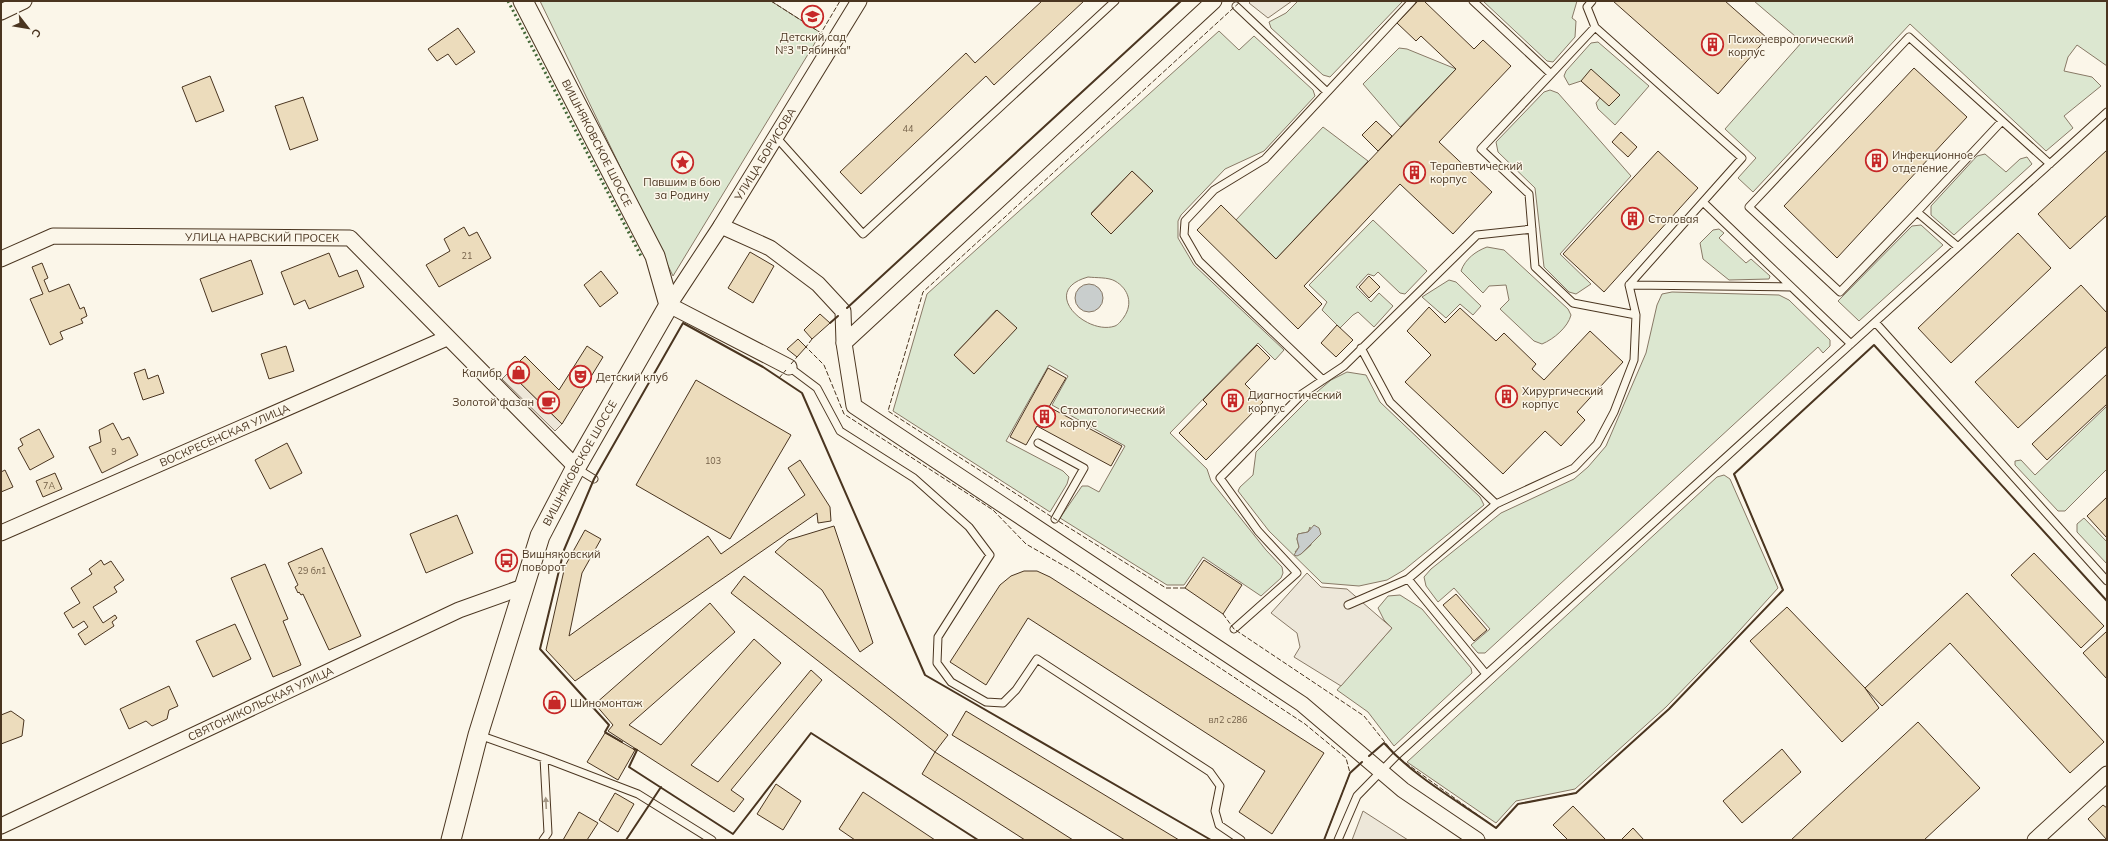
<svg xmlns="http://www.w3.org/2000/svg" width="2108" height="841" font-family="Mulish,sans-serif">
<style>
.green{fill:#dce7d0;stroke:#887966;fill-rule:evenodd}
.parking{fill:#ede7d9;stroke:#887966}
.water{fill:#c9cecd;stroke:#887966}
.building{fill:#ecdcbc;stroke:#4a3520}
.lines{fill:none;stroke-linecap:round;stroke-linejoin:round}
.service-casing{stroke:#4a3520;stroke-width:9}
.minor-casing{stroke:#4a3520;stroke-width:17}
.tertiary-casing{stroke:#4a3520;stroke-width:21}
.service{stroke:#fbf6e9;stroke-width:7}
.minor{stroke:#fbf6e9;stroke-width:15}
.tertiary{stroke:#fbf6e9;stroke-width:19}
.hedge{stroke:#436837;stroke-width:3;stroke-dasharray:2 3;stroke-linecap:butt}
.fence{stroke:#4a3520;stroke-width:1;stroke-dasharray:5 2;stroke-linecap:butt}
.wall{stroke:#4a3520;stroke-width:2}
.oneway{fill:#a29684}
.labels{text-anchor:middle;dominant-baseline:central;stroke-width:3;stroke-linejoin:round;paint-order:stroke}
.number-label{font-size:9px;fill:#725f47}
.poi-label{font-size:11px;fill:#4a3520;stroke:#fbf6e9;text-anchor:start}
.street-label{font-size:11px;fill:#4a3520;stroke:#fbf6e9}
</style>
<rect width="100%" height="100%" fill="#fbf6e9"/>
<path class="green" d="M540 1H771L821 33 673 276Z
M1298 1H1403L1330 77 1323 75 1271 28 1269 22 1286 13Z
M1483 1H1577L1572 18 1576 21 1575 37 1553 62 1547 61Z
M1754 1H2107V66L2077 45 2068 57 2064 71 2092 77 2101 86 2064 116 2073 128 2046 151 1910 24 1753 192 1738 178 1756 158 1725 129 1802 42Z
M1219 31 1239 50 1254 36 1313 90 1315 96 1264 151 1225 169 1181 215 1178 221V238L1194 265 1284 350 1275 360 1258 343 1170 433 1207 469 1211 481 1266 550 1282 567 1283 573 1281 578 1261 596 1203 557 1184 585H1167L1060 518 1082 486H1088L1099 492 1125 446 1052 405 1068 376 1049 365 1006 441 1063 471 1069 477 1067 484 1050 512 893 411 927 294ZM1132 171 1153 191 1111 234 1091 213ZM1088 277C1096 278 1108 277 1115 281 1129 289 1133 304 1124 317 1122 320 1118 325 1115 326 1087 336 1038 291 1088 277ZM996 310 1016 328 974 374 954 355Z
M1598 42 1649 86 1615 125 1598 109 1596 103 1600 98 1581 81 1569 85 1564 76 1566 71 1591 43Z
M1399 48 1407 49 1456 69 1400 127 1363 84Z
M1550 90 1558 93 1631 176 1560 254 1591 284 1576 294 1569 292 1544 267 1535 188 1498 152 1496 142 1544 92Z
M1323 127 1368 161 1276 259 1236 220Z
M1985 154 2006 172 2020 159 2027 157 2032 164 1954 235 1931 215V206L1977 156Z
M1373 220 1427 271 1405 294 1400 293 1378 272 1374 276 1368 274 1356 287 1371 302 1379 293 1393 306 1374 327 1358 312 1353 315 1340 328 1322 310 1327 302 1309 285Z
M1921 225 1943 245 1859 321 1838 301 1912 226Z
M1719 229 1724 233 1719 238 1746 263 1751 259 1770 276 1769 279 1729 280 1703 259 1700 243 1713 230Z
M1487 247 1504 250 1568 309 1571 315C1568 327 1554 339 1542 344L1534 341 1500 309 1509 300 1506 285 1489 286 1483 293 1461 271C1465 259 1476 251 1487 247Z
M1449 280 1456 282 1481 306 1473 315 1460 304 1446 318 1422 297Z
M1672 292 1779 295 1789 300 1830 340V346L1823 353 1818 347 1485 653H1478L1471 645 1490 629 1454 588 1438 602 1426 586 1424 577 1431 569 1501 513 1574 479 1588 467 1606 446 1646 353 1657 305 1662 294Z
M1347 372 1366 375 1380 402 1480 497 1484 505 1404 570 1387 580 1359 586 1322 583 1269 531 1238 491 1240 487 1253 475 1256 452 1311 397 1331 380ZM1310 527 1311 545 1301 554 1295 552 1299 547 1297 539 1298 534 1308 532Z
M2107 406V469L2065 511H2058L2015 465V461L2021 460 2035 475Z
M1724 475 1730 479 1778 588 1730 641 1666 707 1575 789 1516 801 1496 823 1407 762 1717 477Z
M2084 518 2107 542V564L2077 532V524Z
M1400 595 1422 609 1471 668 1472 673 1394 746 1368 712 1337 690 1392 628 1384 620 1378 608 1388 596Z"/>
<path class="parking" d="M1251 1H1292L1268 18 1249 3Z
M509 372 562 424 555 431 502 379Z
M1307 573 1321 587 1347 589 1392 628 1341 686 1294 657 1300 647 1297 633 1271 613Z
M1363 811 1408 840H1352Z"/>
<path class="water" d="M1075 298a14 14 0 1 1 28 0a14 14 0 1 1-28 0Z
M1314 525 1319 528 1321 534 1301 554 1297 556 1294 555 1299 547 1297 539 1298 534 1308 532Z"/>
<path class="building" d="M1042 1H1084L994 85 986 76 861 194 840 172 966 53 975 63Z
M1418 1H1424L1474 49 1483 40 1511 66 1439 142 1492 192 1453 234 1400 184 1304 286 1322 304 1298 329 1197 230 1221 205 1276 259 1456 69 1421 36 1416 41 1397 23Z
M1613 1H1725L1767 38 1718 94Z
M458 28 475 52 456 65 448 54 437 61 428 49Z
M1914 68 1967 117 1837 258 1784 206Z
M1591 69 1620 95 1609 106 1581 81Z
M210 76 224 111 196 122 182 87Z
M303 97 318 140 290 150 275 106Z
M1376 121 1392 136 1378 151 1362 135Z
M1621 132 1637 147 1628 157 1612 142Z
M2107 150V215L2070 249 2038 214Z
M1658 151 1698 188 1604 292 1563 254Z
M1132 171 1153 191 1111 234 1091 214Z
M464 227 469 236 477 232 491 258 439 287 426 265 450 251 444 239Z
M2018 233 2051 268 1951 363 1918 328Z
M750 252 774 266 753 303 728 288Z
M329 253 339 277 357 270 364 287 309 309 305 300 294 305 281 272Z
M251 260 263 294 212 312 200 279Z
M42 263 48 278 44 280 49 292 69 284 80 309 84 307 87 316 81 319 83 323 60 332 63 339 50 345 30 299 43 294 32 267Z
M601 271 618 293 600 307 584 285Z
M1369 276 1380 287 1369 298 1359 287Z
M2081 285 2107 313V346L2018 428 1975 382Z
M1429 307 1445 323 1460 308 1496 341 1504 333 1536 364 1532 369 1544 380 1590 331 1623 362 1577 412 1585 420 1561 446 1545 431 1503 474 1405 382 1431 355 1407 331Z
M997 310 1017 328 974 374 954 355Z
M820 314 830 323 812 339 804 330Z
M1337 325 1353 340 1336 357 1321 343Z
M798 339 806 347 797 357 787 349Z
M1257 345 1270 358 1245 384 1263 402 1206 460 1179 433 1207 404 1203 400Z
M286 346 294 371 269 379 261 354Z
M587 346 603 357 562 424 509 372 525 356 559 390Z
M1048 368 1066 378 1049 407 1122 446 1111 466 1037 426 1026 445 1010 437Z
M145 369 148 379 158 375 164 393 143 400 134 373Z
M2107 374V404L2047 460 2032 444Z
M696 380 791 435 730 539 636 485Z
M113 423 122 440 129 437 138 455 102 473 89 447 101 442 99 430Z
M39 429 54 457 30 470 18 448 23 445 20 439Z
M287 443 302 473 270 489 255 460Z
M800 460 830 507 831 521 818 523 817 513 575 681 546 650 565 566 585 530 601 539 582 573 569 636 708 536 721 554 805 495 788 468Z
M5 470 13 487 1 492V472Z
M55 473 62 489 43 497 36 481Z
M2107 497V538L2087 516Z
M457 515 473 553 426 573 410 534Z
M834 526 873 643 860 652 822 590 775 552 788 540Z
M322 548 361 636 329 650 303 594 301 595 299 592 298 593 295 587 298 585 288 563Z
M2034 553 2104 626 2081 648 2011 575Z
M101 560 104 565 111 561 124 580 114 587 117 592 93 607 103 623 115 615 117 618 112 622 114 626 85 645 78 634 88 627 84 621 73 628 64 613 80 603 71 588 92 574 89 569Z
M1204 560 1242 585 1223 614 1185 588Z
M265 564 288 619 283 621 301 665 273 677 231 578Z
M1024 571H1037L1050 577 1324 753 1272 834 1239 812 1265 771 1028 618 986 685 950 662 1000 585 1011 576Z
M744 576 948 735 935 752 731 593Z
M1967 593 2104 742 2070 773 1950 643 1882 706 1865 688Z
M1456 594 1487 630 1474 641 1443 605Z
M710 603 735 632 629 725 661 745 754 639 781 663 691 765 718 782 811 670 822 680 731 790 744 799 734 812 608 731 613 725 595 704Z
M1787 607 1865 688 1879 708 1842 742 1750 641Z
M235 624 251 659 213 677 196 641Z
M2106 632 2107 633V679L2083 653Z
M169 686 178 706 169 710 167 719 152 726 146 721 129 729 120 709Z
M11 711 24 720 22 736 1 744V715Z
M966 711 1179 840H1125L952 735Z
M1918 722 1980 788 1924 840H1791Z
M605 733 635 750 618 780 587 762Z
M1782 749 1801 772 1742 823 1723 801Z
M935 752 1073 840H1025L922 774Z
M776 784 801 801 783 830 757 814Z
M863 792 935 840H855L839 829Z
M615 793 634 804 618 832 599 820Z
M2103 805 2107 808V840L2088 819Z
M1573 806 1606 840H1568L1553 825Z
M579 812 598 823 587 840H563Z
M1633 828 1644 840H1621Z"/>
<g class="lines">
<defs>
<path id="service" d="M1473 1 1551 74
M1592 1 1587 7 1595 27
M1236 6 1327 92
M776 137 863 234 1115 1
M1703 202 1851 344
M1917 212 2002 121
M1958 247 1917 212 1840 292 1749 207 1909 37 2050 164
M1629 285 1791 287
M1875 322 2107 581
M1361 348 1390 402 1496 504
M789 367 817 388 840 431 914 478 969 527 990 555 938 637 937 663 951 682 986 702 1003 703 1016 690 1037 659 1210 772 1220 786 1215 811 1219 825 1241 840
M1323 380 1199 261 1184 235 1185 221 1214 190 1265 159 1412 1
M1038 443 1084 468 1055 519
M576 468 594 479
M1408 579 1496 504 1574 468 1597 444 1614 412 1634 360 1636 315 1573 303 1535 267 1529 194 1481 149 1595 27 1742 158 1629 285 1636 315
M1348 605 1408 579 1486 674
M1234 629 1297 573 1258 531 1220 478 1302 394 1344 366 1477 235 1532 229
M479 735 544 758 638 794 712 840
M543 840 548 833 544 758
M1338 840 1357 796 1396 756 2107 112"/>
<g id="minor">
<path d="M1 12 24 1"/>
<path d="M721 226 770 248 818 284 843 311 844 343 854 406 1302 704 1403 790 1477 840"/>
<path id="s1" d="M1 259 53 236 350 238 576 467"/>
<path d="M844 343 1214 1"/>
<path id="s2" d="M789 367 669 305 721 226 859 1"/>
<path id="s3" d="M1 533 447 338"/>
<path id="s4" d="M1 826 459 610 523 587"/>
<path d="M2035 840 2107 774"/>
</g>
<g id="tertiary">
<path id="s5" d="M451 840 478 735 540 536 576 467 669 305 655 256 523 1"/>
</g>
</defs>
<use href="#service" class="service-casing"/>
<use href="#minor" class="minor-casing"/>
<use href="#tertiary" class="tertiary-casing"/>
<use href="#service" class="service"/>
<use href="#minor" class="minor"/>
<use href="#tertiary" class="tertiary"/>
<path class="hedge" d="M508 1 642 258"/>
<path class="fence" d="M771 1 821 33 840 1
M812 339 806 347 824 365 844 414 993 510 1026 544 1073 571 1305 724 1346 758 1350 773 1324 840
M791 364 797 357
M779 378 786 370
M1185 588H1166L1055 519 888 411 923 292 1241 1
M1223 614 1234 629 1364 716 1396 756 1496 828 1518 804 1576 793 1669 709 1783 590 1734 474 1874 345 2107 601"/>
<path class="wall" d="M1 1H2
M847 308 1181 1
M830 323 838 316
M622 742 605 732 609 725 540 649 564 550 594 479 683 323 763 367 802 393 925 675 1211 840
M634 749 637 750 629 767 733 834 811 733 978 840
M1369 756 1384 743C1414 777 1458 801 1496 828L1518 804 1576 793 1669 709 1783 590 1734 474 1874 345 2107 601
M626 840 661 787
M1324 840 1350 773 1362 762"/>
</g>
<defs><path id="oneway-solid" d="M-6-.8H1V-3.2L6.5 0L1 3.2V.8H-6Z"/></defs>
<use class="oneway" href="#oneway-solid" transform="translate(546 803) rotate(-93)"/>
<defs>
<symbol id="school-ring" viewBox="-11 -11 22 22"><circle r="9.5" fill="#fbf6e9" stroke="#c62828" stroke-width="1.5"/><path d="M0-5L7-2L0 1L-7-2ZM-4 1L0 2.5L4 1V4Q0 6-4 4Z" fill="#c62828"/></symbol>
<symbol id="building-ring" viewBox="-11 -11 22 22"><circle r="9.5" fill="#fbf6e9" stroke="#c62828" stroke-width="1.5"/><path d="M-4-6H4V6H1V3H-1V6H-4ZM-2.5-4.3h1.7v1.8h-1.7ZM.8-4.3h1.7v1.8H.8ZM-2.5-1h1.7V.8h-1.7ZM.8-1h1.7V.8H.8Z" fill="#c62828"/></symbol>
<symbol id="sight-ring" viewBox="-11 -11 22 22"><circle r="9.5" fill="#fbf6e9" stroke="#c62828" stroke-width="1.5"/><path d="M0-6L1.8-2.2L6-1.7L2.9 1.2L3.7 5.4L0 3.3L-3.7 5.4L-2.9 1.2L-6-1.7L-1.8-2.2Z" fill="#c62828"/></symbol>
<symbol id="shop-ring" viewBox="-11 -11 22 22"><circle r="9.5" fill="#fbf6e9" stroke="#c62828" stroke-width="1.5"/><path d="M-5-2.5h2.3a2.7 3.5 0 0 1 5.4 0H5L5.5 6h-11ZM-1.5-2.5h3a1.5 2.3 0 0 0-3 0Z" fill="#c62828"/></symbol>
<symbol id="theatre-ring" viewBox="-11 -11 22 22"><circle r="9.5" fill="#fbf6e9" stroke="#c62828" stroke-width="1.5"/><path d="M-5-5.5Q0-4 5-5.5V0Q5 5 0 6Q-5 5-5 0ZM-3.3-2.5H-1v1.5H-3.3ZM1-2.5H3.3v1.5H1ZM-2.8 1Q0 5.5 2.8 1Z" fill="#c62828"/></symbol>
<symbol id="cafe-ring" viewBox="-11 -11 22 22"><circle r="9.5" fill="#fbf6e9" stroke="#c62828" stroke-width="1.5"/><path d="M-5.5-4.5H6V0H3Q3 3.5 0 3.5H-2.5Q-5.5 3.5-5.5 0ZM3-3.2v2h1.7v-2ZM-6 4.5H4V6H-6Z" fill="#c62828"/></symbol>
<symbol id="bus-ring" viewBox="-11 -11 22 22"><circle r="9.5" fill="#fbf6e9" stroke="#c62828" stroke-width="1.5"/><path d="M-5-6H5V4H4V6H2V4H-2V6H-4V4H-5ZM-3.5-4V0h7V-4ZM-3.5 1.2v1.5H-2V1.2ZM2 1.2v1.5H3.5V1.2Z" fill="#c62828"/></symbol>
</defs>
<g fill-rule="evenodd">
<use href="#school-ring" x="800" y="4" width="25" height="25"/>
<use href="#building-ring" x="1700" y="32" width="25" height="25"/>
<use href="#building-ring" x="1864" y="148" width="25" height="25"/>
<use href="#sight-ring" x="670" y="150" width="25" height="25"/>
<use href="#building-ring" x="1402" y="160" width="25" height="25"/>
<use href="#building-ring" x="1620" y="206" width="25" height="25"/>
<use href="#shop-ring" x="506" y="360" width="25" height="25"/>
<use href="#theatre-ring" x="568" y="364" width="25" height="25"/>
<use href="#building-ring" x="1494" y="384" width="25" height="25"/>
<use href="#building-ring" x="1220" y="388" width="25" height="25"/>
<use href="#cafe-ring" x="536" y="390" width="25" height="25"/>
<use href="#building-ring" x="1032" y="404" width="25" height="25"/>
<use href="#bus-ring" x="494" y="548" width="25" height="25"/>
<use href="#shop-ring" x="542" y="690" width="25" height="25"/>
</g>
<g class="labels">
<g class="number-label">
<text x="908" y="128">44</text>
<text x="467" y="255">21</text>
<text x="114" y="451">9</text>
<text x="713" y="460">103</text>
<text x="49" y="485">7А</text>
<text x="312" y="570">29 бл1</text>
<text x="1228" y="719">вл2 с286</text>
</g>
<g class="poi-label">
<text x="813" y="37" text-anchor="middle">Детский сад<tspan x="813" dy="13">№3 "Рябинка"</tspan></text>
<text x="1728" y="39">Психоневрологический<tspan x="1728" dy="13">корпус</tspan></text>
<text x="1892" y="155">Инфекционное<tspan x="1892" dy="13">отделение</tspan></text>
<text x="1430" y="166">Терапевтический<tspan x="1430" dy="13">корпус</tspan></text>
<text x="682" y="182" text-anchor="middle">Павшим в бою<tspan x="682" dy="13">за Родину</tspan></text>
<text x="1648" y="219">Столовая</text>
<text x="502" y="373" text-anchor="end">Калибр</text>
<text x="596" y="377">Детский клуб</text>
<text x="1522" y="391">Хирургический<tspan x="1522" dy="13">корпус</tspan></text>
<text x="1248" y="395">Диагностический<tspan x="1248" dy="13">корпус</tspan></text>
<text x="534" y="402" text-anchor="end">Золотой фазан</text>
<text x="1060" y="410">Стоматологический<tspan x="1060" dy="13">корпус</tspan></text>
<text x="522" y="554">Вишняковский<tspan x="522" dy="13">поворот</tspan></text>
<text x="570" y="703">Шиномонтаж</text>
</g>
<g class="street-label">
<text transform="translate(597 143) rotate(63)">ВИШНЯКОВСКОЕ ШОССЕ</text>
<text stroke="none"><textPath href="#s2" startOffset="314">УЛИЦА БОРИСОВА</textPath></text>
<text stroke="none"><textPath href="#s1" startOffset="266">УЛИЦА НАРВСКИЙ ПРОСЕК</textPath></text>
<text stroke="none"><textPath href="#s3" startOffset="244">ВОСКРЕСЕНСКАЯ УЛИЦА</textPath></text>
<text stroke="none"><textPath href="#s5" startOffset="400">ВИШНЯКОВСКОЕ ШОССЕ</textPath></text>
<text stroke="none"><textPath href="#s4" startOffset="287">СВЯТОНИКОЛЬСКАЯ УЛИЦА</textPath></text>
</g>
</g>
<rect width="2108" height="841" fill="none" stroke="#4a3520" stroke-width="4"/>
<g transform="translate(28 28) rotate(121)" stroke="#fbf6e9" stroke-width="3" paint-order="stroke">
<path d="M0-3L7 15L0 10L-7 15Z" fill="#4a3520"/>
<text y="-6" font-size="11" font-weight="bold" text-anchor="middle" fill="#4a3520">С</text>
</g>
</svg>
